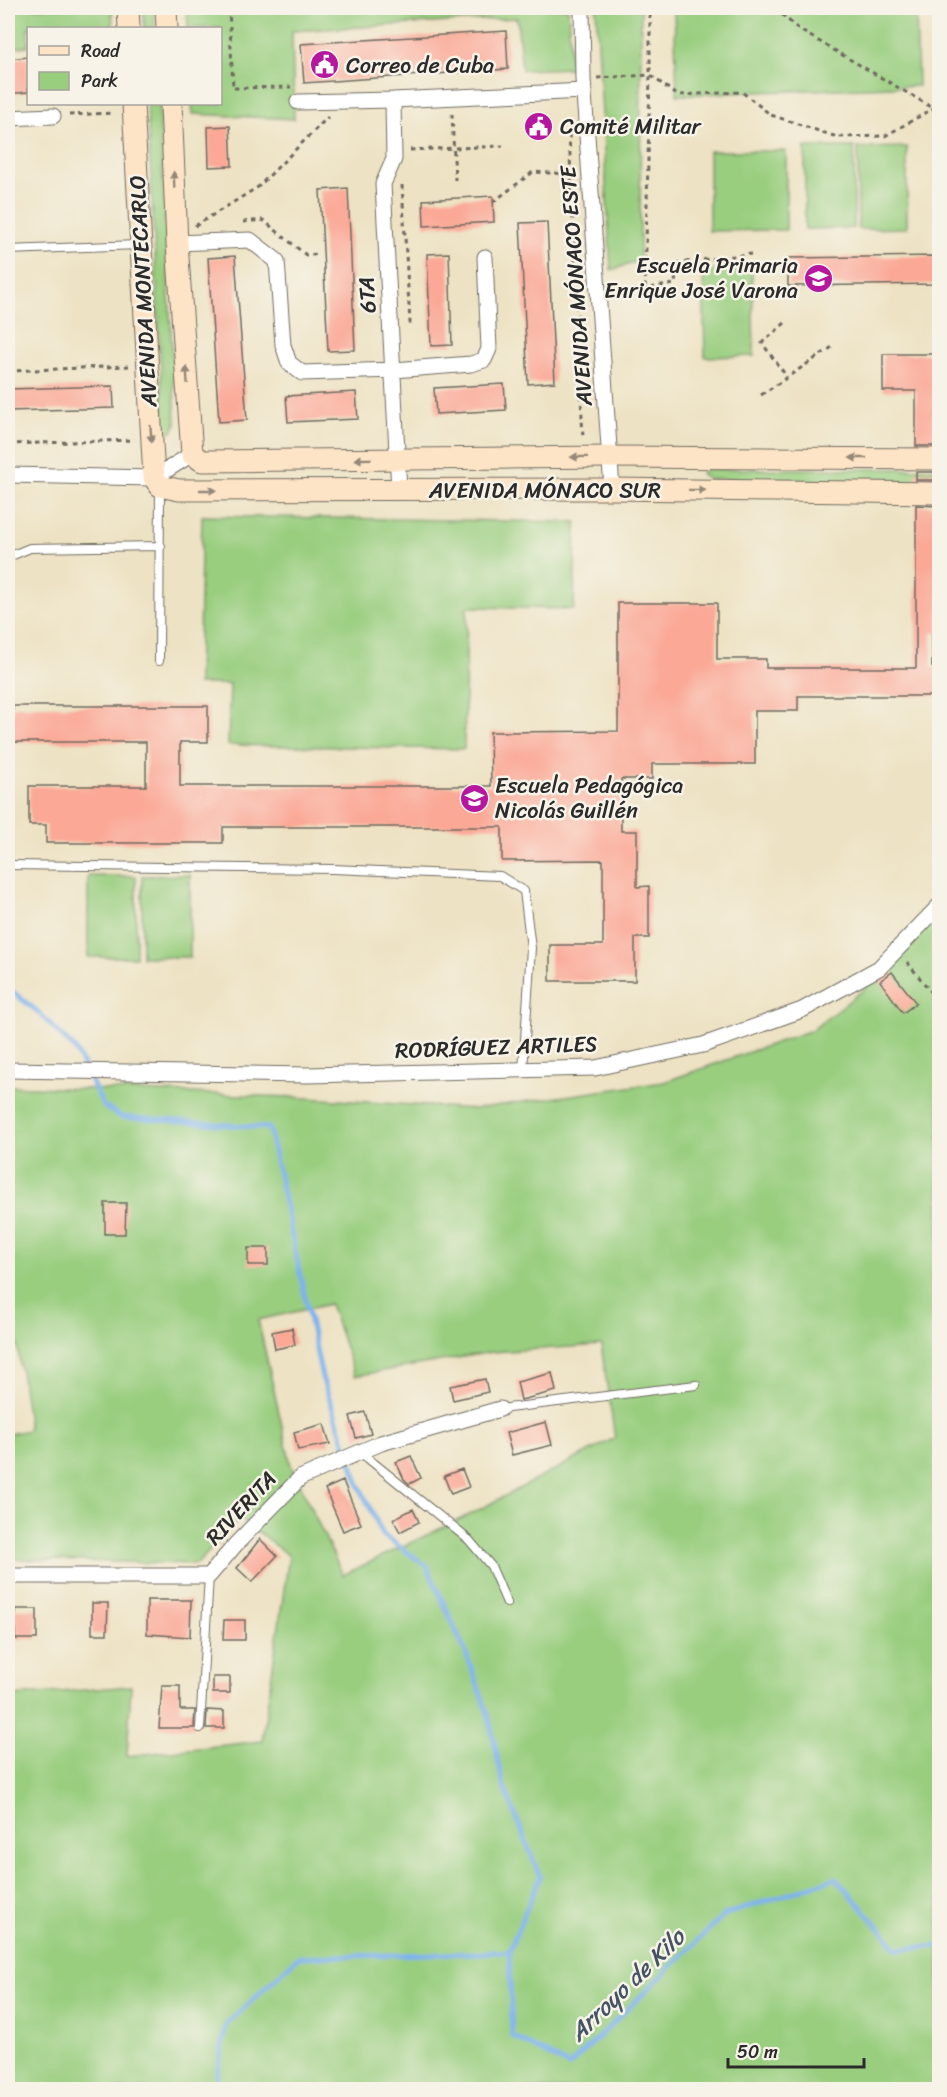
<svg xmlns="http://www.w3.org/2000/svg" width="947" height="2097" font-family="Sriracha,sans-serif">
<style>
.green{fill:#99ce7f;stroke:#627c55;stroke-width:1.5;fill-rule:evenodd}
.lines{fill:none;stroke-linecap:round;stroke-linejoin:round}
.stream{stroke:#7fb3ec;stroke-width:5}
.building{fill:#fba896}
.lane-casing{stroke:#6f6b60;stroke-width:10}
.street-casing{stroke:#6f6b60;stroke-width:17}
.secondary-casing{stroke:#6f6b60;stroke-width:23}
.path{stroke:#6f6b60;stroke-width:3;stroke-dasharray:4.5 4.5;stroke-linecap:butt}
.lane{stroke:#fff;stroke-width:8}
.street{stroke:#fff;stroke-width:15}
.secondary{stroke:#fee4c6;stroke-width:21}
.oneway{fill:#948878}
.labels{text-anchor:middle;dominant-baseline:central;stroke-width:5;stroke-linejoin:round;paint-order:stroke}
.poi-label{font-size:22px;fill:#2b2b2b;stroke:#f7f3e8;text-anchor:start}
.street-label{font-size:22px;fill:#2b2b2b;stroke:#f7f3e8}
.water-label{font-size:24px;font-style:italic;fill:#445465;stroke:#f7f3e8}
</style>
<rect width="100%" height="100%" fill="#f7f3e8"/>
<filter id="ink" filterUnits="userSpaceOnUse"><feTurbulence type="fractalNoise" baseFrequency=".0167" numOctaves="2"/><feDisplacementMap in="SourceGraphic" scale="12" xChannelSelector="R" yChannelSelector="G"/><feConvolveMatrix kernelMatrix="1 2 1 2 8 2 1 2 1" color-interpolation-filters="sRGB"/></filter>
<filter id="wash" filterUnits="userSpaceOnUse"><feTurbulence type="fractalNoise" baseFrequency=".008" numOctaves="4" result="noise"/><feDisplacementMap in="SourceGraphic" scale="24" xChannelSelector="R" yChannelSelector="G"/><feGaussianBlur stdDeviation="1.35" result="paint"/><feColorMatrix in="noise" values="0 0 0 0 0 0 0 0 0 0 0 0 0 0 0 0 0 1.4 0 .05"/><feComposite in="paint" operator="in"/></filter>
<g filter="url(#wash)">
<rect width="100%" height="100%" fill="#ede2c3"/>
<path class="green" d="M8 8H112L113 28H28V46L8 48Z
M143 8H154L155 28H144Z
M187 8H568L571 68 522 70 517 18 292 31 294 119 193 114 192 104H220V28H188Z
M596 8H641L640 261 611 270Z
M674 8H916L918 86 677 95Z
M147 104H159L176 425 172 432H168L164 429Z
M805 147H854V228L805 229Z
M907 147V228L858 229V148Z
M709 151H786V230L709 231Z
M752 269 754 356 705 357 703 271Z
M706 469H939L940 483 708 479 701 473Z
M202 516 576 522 574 609 467 607 464 749 228 745 230 684H198Z
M190 875V957H142V876Z
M88 876H136V957H88Z
M939 909V2089H8V1740H12L14 1696 131 1686 127 1756 262 1741 289 1556 240 1518 197 1564 8 1559V1434L29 1430 12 1305H8V1086L291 1097 474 1109 664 1082 812 1030 863 990ZM330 1304 355 1376 492 1352 601 1345 615 1438 469 1515 343 1575 291 1466 258 1320Z"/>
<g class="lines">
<path class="stream" d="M8 988 38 1012 75 1049 104 1107 122 1117 269 1128 322 1377 359 1485 383 1535 427 1566 466 1653 488 1714 503 1784 540 1877 509 1951
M214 2090 226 2025 298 1957 482 1953 509 1951 512 2036 569 2066 724 1915 836 1878 898 1949 938 1946 940 1943"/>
</g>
<g id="blocks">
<path class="building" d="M506 31 508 69 304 83 301 44Z
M28 57V92L8 94V59Z
M230 126 232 166 209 167 208 127Z
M348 188 355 350 328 351 320 190Z
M493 196 494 222 424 226 423 200Z
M547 222 555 382 528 384 520 223Z
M449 253 452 345 431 346 427 254Z
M235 256 247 420 219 422 208 258Z
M939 256V284L788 286V258Z
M883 354H939V446H916V391H883Z
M504 384 506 410 436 414 434 388Z
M113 386 114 408 8 411V389Z
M356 392 358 419 288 422 286 396Z
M916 472H939V480H916Z
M916 505 939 506V633H932V667H939V696H798V711H755V764H652V779H621V831H637V887L649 886V938H635V981H550V945H603V860L502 861V827H223V843H46V825H29V786H146V742H13V706H208V742H180V786H491L490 732 618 731V603H717V659H766V668H916Z
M892 972 916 1003 903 1013 880 981Z
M105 1203H126L125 1234H105Z
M248 1248H268V1265H248Z
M292 1328 295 1345 275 1349 272 1332Z
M552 1373 556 1391 521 1400 517 1382Z
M485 1379 488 1392 453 1400 450 1386Z
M365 1412 371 1434 356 1438 350 1416Z
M546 1422 552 1445 512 1455 506 1433Z
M324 1424 330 1444 298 1450 294 1432Z
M411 1456 421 1478 409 1484 404 1479 396 1462Z
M462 1469 469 1487 451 1494 444 1476Z
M343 1481 361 1524 343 1531 325 1489Z
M413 1509 419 1522 400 1532 393 1519Z
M260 1539 277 1556 252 1582 237 1568Z
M147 1600H191L190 1637 147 1634Z
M92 1603H108L107 1634H92Z
M15 1609H37V1639H15Z
M224 1620H245V1640H223Z
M213 1677H230V1693H213Z
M162 1686H180V1710H195L194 1728H159Z
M207 1710 224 1711V1728H206Z"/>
</g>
</g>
<g filter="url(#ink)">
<use href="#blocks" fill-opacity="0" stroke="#6f6b60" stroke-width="1.5"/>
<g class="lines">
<defs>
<path id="lane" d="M8 250 138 245
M8 557 30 548 161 546
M159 661 160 488
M8 865 333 869 500 876 524 891 531 948 523 1070
M500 1409 696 1385
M360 1452 469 1540 491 1566 507 1603
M200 1728 209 1576"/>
<path id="street" d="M582 8 583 79 612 489
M393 100 394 159 383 184 399 490
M298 102 393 100 584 91
M8 118 53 116
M177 243 250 240 277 261 283 345 289 363 302 373 394 370 471 364 484 360 489 349 485 257
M8 475 154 478 192 454
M8 1070 307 1075 595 1068 703 1045 802 1010 879 968 940 905
M8 1576H209L236 1544 300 1478 381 1443 500 1409"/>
<path id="secondary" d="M128 8 129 28
M166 8 167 28
M133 104 154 478 160 486 179 490 612 489 940 493
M171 104 177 243 192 454 202 461 611 457 940 459"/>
</defs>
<use href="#lane" class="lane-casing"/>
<use href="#street" class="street-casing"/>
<use href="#secondary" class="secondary-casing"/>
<path class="path" d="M229 8 233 88 291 87
M775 8 798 29 940 112
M597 78 650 75 677 95 742 92 771 115 837 137 885 136 934 108
M452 114 455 180
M69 115 114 113
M569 134 583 439
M410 150 503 146
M402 185 410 323H405
M493 202 533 172 571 174
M243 222 263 220 306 255 319 254
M195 226 258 187 328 117
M645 288 650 75V8
M615 293 675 284 677 263 751 254
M785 323 762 343 787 377
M8 371 129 366
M761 395 835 345
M8 444 134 440
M907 962 940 1003"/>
<use href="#lane" class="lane"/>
<use href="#street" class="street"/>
<use href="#secondary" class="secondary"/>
</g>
<defs><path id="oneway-solid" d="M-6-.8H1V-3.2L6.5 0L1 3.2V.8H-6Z" transform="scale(1.5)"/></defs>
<g class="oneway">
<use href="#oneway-solid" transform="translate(174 180) rotate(-93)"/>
<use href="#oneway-solid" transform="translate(187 375) rotate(-94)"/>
<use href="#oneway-solid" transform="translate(151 434) rotate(86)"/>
<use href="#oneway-solid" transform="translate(579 457) rotate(179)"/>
<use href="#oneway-solid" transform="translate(858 458) rotate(-180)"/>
<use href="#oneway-solid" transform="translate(363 459) rotate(179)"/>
<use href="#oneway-solid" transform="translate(208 490)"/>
<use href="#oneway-solid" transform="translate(697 490) rotate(1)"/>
</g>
</g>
<defs>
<symbol id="civic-disc" viewBox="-11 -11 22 22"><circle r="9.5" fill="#b5179e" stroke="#f7f3e8"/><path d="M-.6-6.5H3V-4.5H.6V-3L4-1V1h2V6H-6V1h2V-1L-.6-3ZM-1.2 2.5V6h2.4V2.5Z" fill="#fff"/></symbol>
<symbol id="school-disc" viewBox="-11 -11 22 22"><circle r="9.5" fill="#b5179e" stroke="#f7f3e8"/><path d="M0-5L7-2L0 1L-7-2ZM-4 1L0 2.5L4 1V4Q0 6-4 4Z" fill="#fff"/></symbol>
<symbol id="university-disc" viewBox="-11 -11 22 22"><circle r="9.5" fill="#b5179e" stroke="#f7f3e8"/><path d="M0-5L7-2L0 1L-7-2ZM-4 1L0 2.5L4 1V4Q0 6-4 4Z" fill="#fff"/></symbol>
</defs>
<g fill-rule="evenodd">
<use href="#civic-disc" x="308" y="48" width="33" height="33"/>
<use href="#civic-disc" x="522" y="110" width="33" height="33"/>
<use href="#school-disc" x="802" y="262" width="33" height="33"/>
<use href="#university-disc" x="458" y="782" width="33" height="33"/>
</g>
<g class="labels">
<g class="poi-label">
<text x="346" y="65">Correo de Cuba</text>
<text x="560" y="126">Comité Militar</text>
<text x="798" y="265" text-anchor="end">Escuela Primaria<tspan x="798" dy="25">Enrique José Varona</tspan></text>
<text x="495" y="785">Escuela Pedagógica<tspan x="495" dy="25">Nicolás Guillén</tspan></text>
</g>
<g class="street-label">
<text transform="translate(576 286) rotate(-94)">AVENIDA MÓNACO ESTE</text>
<text transform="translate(143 291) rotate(-93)">AVENIDA MONTECARLO</text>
<text transform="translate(367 295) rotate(-93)">6TA</text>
<text x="545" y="490">AVENIDA MÓNACO SUR</text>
<text transform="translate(496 1047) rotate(-2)">RODRÍGUEZ ARTILES</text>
<text transform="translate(241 1508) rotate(-47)">RIVERITA</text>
</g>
<g class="water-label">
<text transform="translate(627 1985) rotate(-44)">Arroyo de Kilo</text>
</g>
</g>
<rect width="947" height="2097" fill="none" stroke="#f7f3e8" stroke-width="30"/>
<rect x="27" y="27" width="195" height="78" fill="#f7f3e8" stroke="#a5a39c" stroke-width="1.5"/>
<rect x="39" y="46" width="30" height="9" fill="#fee4c6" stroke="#a5a39c" stroke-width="1.5"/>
<text x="81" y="57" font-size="18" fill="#2b2b2b">Road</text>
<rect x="39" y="72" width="30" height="18" fill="#99ce7f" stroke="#a5a39c" stroke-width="1.5"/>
<text x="81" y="87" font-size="18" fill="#2b2b2b">Park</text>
<path d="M728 2058v9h136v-9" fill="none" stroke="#2b2b2b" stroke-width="3"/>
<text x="737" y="2058" font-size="18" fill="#2b2b2b" stroke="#f7f3e8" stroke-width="4.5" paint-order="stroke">50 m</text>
</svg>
